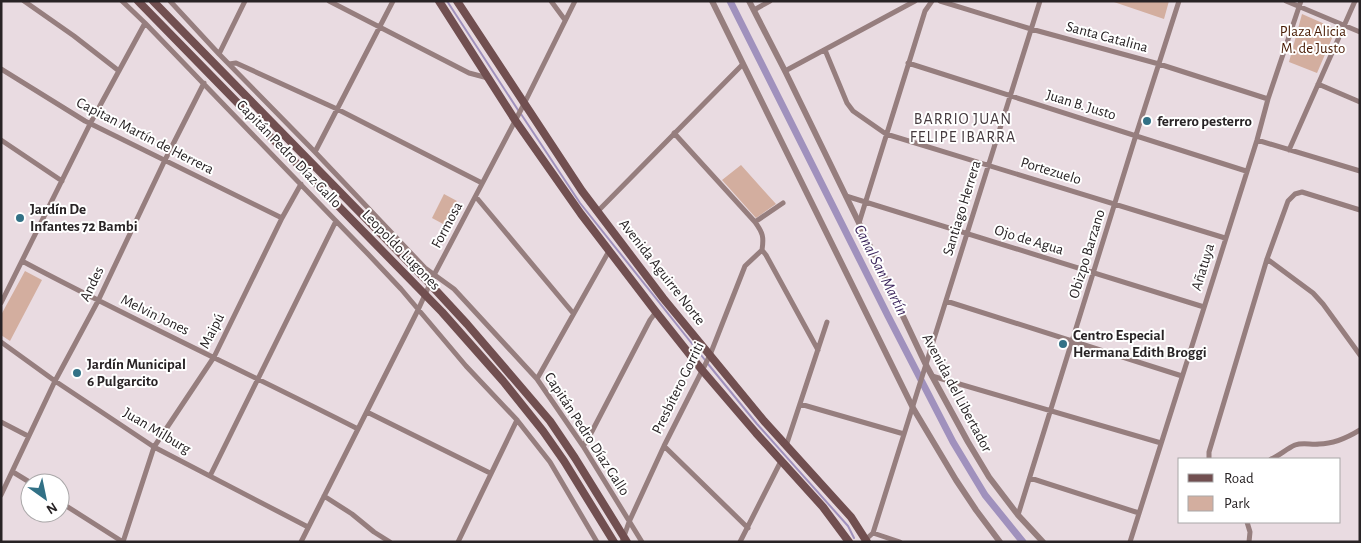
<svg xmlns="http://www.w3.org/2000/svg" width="1361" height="543" font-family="'Alegreya Sans',sans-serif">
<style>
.green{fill:#d3ae9f}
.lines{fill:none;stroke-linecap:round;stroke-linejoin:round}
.stream{stroke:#a091bd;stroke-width:2}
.canal{stroke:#a091bd;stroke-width:7}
.minor{stroke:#967e7e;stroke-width:5}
.tertiary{stroke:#967e7e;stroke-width:6}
.secondary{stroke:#714f50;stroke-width:8}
.poi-dot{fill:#327186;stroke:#fff;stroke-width:2}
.labels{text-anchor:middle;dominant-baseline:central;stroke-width:4;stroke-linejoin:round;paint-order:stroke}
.park-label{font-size:15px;fill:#491c05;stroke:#fff}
.street-label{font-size:15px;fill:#282325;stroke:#fff}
.poi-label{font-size:15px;font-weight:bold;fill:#282325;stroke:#fff;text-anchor:start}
.neighbourhood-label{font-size:16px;letter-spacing:1px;fill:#463b3f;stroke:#fff}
.water-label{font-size:16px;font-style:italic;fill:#3c255c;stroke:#fff}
</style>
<rect width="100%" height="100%" fill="#e9dbe1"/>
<path class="green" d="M1111 1H1169L1164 19Z
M1302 14 1336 29 1317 73 1289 62Z
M741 165 776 204 756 218 722 180Z
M444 194 457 201 445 225 432 218Z
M25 271 42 280 10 341 1 335V315Z"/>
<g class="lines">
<path class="stream" d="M447 1 518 110
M521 114 580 203 705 360
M708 364 757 424 848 526 854 538"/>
<path class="canal" d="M730 1 888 316 953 442 985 495 1023 542"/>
<path class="minor" d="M24 1 74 36 119 71
M122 1 145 23 336 221 368 254 401 289 466 366 517 420 550 462 597 542
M170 1 219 54 315 152 425 268 454 289 537 379 583 446 642 542
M329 1 469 73 488 78
M551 1 565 20
M940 1 1031 29 1159 64 1268 99
M1286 1 1360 32
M754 10 770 1
M825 50 847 103 853 111 886 134 1225 238
M219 54 245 1
M908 63 1246 171
M229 64 236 63 337 109 482 183
M1 69 85 121 282 218
M785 71 915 1
M1318 84 1360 102
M674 133 755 222C763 233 764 237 762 250L766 255 818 350
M1 140 62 181
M1257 140 1360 171
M1289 150 1355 1
M315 152 393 1
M846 196 1204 307
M476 197 573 313
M597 212 743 64
M755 222 783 203
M859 223 925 11 932 1
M1267 259 1313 293 1323 304 1360 355
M22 261C133 320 246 372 358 429
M946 301 1182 376
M1 303 90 124 145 23
M1 342 55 381 154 447 308 527
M932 376 1161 443
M537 379 609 251
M800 404 904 434
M367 412 490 473
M1 422 28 436
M583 446 588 439 650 320 656 312
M664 446 748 528
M786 446 827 322
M1209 459V452L1267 259 1288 201 1295 194 1302 192 1360 210
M1271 459C1279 456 1286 449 1295 445 1303 442 1311 445 1319 444 1334 444 1347 438 1360 430
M13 472 31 483
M210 476 336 221
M1030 478 1139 513
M1 495 55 381 98 301 165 160 204 83
M324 496 352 514 374 532 390 542
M60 502 123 542
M1018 515 1136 135 1179 1
M1247 522 1250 532 1249 542
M873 533 900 542
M864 541 873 533 1040 1
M123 542 154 447 214 357 282 218 301 184
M301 542 418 310 434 275 524 104 575 1
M458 542 517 420
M622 542 629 522 664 446 710 355 745 266 762 250
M740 542 781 461
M1130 542 1257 140 1268 99 1301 1"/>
<path class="tertiary" d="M712 1 913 408 956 480 976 510 1000 542
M749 1 785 71 859 223 926 365 968 442 989 477 1018 515 1043 542"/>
<path class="secondary" d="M138 1 442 312 503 381 543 431 564 461 614 542
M153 1 430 284 467 324 550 421 575 458 627 542
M439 1 515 120 581 214 656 312 702 370 756 433 823 507 849 542
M457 1 582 191 663 298 764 421 851 517 867 542"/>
</g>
<g class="poi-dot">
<circle cx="1147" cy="121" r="5"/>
<circle cx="20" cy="218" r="5"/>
<circle cx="1063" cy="344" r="5"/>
<circle cx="77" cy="373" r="5"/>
</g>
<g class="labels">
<g class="park-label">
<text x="1313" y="31">Plaza Alicia<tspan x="1313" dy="17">M. de Justo</tspan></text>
</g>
<g class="street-label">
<text transform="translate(1107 37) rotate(15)">Santa Catalina</text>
<text transform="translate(1081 105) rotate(17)">Juan B. Justo</text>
<text transform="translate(145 136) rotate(27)">Capitan Martín de Herrera</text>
<text transform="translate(289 154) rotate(46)">Capitán Pedro Díaz Gallo</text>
<text transform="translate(1051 171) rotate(17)">Portezuelo</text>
<text transform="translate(962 208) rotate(-73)">Santiago Herrera</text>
<text transform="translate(447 225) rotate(-62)">Formosa</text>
<text transform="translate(1029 240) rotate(17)">Ojo de Agua</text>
<text transform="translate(401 250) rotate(46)">Leopoldo Lugones</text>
<text transform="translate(1087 254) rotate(-73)">Obizpo Barzano</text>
<text transform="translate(1203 267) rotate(-73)">Añatuya</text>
<text transform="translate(662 272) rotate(52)">Avenida Aguirre Norte</text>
<text transform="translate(92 284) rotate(-64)">Andes</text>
<text transform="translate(155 315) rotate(26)">Melvin Jones</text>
<text transform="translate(212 331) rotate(-63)">Maipú</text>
<text transform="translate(678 388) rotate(-64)">Presbítero Gorriti</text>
<text transform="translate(957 393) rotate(62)">Avenida del Libertador</text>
<text transform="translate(157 431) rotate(31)">Juan Milburg</text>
<text transform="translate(587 434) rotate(57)">Capitán Pedro Díaz Gallo</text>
</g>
<g class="poi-label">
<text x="1157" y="121">ferrero pesterro</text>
<text x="30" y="209">Jardín De<tspan x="30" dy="17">Infantes 72 Bambi</tspan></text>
<text x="1073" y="335">Centro Especial<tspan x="1073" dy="17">Hermana Edith Broggi</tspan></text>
<text x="87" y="364">Jardín Municipal<tspan x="87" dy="17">6 Pulgarcito</tspan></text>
</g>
<g class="neighbourhood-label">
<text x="963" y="119">BARRIO JUAN<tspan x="963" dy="18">FELIPE IBARRA</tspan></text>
</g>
<g class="water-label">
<text transform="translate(881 270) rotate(63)">Canal San Martín</text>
</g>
</g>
<rect width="1361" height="543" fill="none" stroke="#282325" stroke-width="5"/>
<rect x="1178" y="458" width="162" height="65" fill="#ffffff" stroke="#a9a7a8"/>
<rect x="1188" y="474" width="25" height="8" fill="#714f50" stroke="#a9a7a8"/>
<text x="1224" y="483" font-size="15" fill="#282325">Road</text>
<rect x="1188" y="496" width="25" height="15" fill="#d3ae9f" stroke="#a9a7a8"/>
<text x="1224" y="508" font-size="15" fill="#282325">Park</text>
<g transform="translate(45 498) rotate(147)"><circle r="24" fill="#ffffff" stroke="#a9a7a8"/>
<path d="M0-4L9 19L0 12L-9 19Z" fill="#327186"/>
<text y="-8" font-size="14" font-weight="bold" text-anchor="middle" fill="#282325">N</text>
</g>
</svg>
